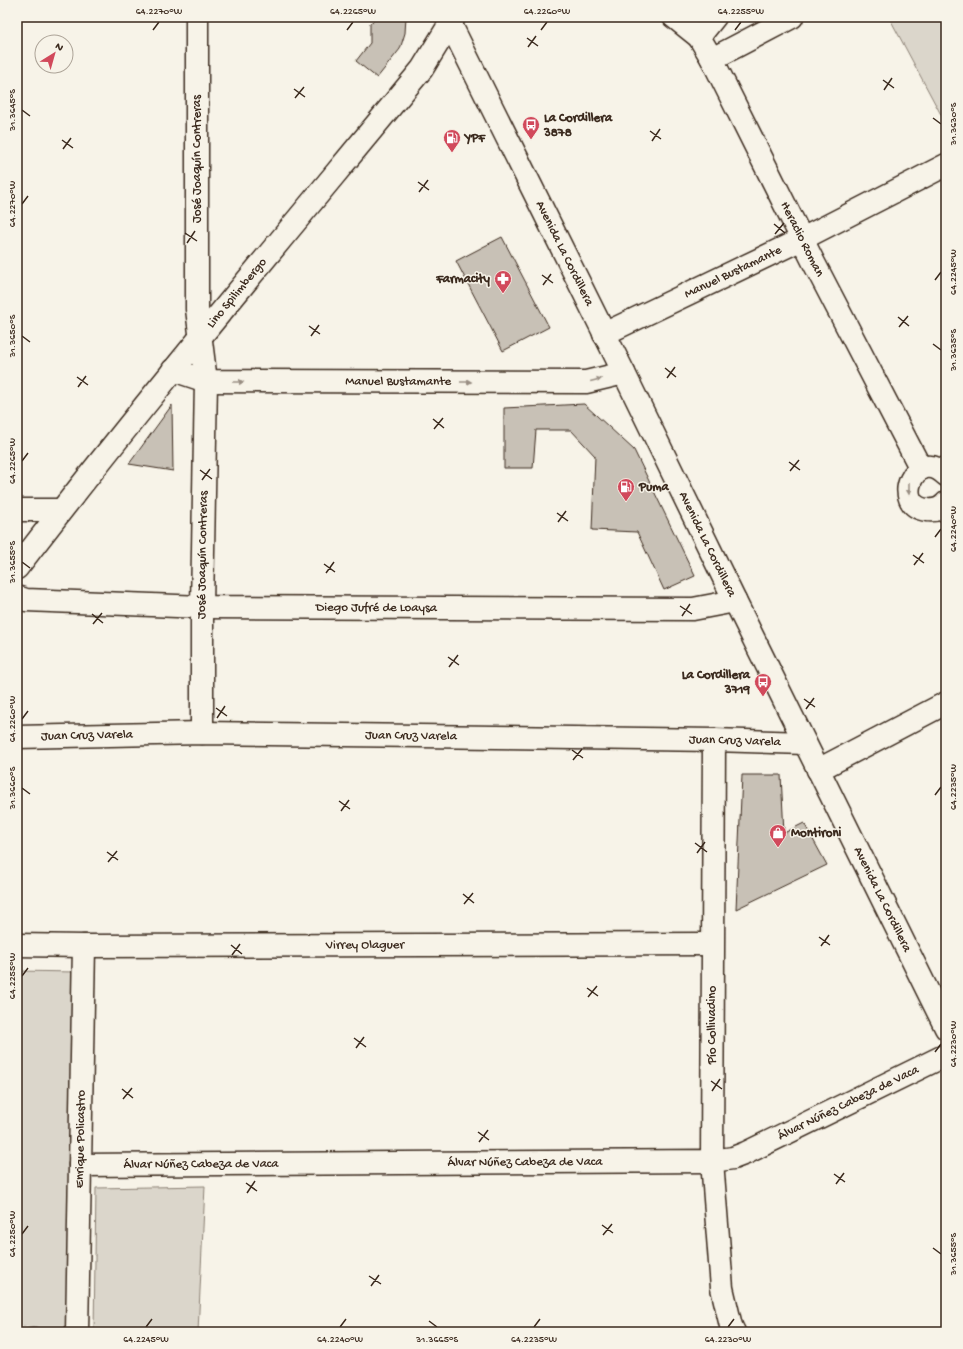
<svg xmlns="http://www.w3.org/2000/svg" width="963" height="1349" font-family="'Gochi Hand',sans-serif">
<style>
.green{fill:#dbd6cb;stroke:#8b8074}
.building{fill:#c8c1b6;stroke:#3b2a1e}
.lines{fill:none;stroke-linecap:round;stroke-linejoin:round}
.minor-casing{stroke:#3b2a1e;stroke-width:25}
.major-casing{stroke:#3b2a1e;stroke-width:25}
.minor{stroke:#f7f3e8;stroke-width:22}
.major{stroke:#f7f3e8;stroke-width:22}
.oneway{fill:#998e83}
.ticks{fill:none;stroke:#3b2a1e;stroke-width:1.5}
.labels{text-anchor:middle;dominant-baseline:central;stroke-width:3;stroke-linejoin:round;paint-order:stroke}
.poi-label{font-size:13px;font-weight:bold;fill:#3b2a1e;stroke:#f7f3e8;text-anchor:start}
.street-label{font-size:13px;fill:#3b2a1e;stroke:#f7f3e8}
.neatline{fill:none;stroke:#3b2a1e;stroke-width:1.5}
.ticks-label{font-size:10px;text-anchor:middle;fill:#3b2a1e}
</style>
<rect width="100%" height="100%" fill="#f7f3e8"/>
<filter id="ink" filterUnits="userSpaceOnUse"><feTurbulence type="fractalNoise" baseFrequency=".025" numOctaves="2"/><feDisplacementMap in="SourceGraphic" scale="8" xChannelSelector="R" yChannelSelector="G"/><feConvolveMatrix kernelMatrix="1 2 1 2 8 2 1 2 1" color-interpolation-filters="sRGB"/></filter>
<g filter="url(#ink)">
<path class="green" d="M889 17H946V124Z
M17 971 75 972 72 1332H61L17 1325Z
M205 1186 198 1332H94L96 1188Z"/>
<path class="building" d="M380 17H406L405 33 400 49 377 78 356 61 370 43V23Z
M502 237 549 327 503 351 456 261Z
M584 404 634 450 695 576 664 590 637 532 592 530 595 456 571 430H536L533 468H504V408Z
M172 405 173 471 129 464Z
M742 775H781L784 833 804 823 827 865 736 909Z"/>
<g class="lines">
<defs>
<g id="minor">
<path d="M197 17V309L206 381 202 607V733"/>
<path id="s1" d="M674 17 699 37 712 59 814 263 921 469"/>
<path d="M699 37 715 17"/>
<path d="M712 59 792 17"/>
<path id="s2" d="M604 334 802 239 946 165"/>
<path id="s3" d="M173 370 206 381 586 382 624 373"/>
<path d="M946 475C915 445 890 506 927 510 934 511 941 509 946 503"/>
<path d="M17 510H61"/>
<path id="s4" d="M17 597 26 600 202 607 693 609 735 601"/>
<path id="s5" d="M17 737 202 733 714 740 805 743"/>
<path d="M714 740 712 1161 722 1288 731 1326 734 1332"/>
<path d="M818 770 946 703"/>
<path id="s6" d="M17 945 84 946 712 944"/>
<path id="s7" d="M80 1165 712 1161 733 1158 746 1153 946 1055"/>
<path id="s8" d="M77 1332 84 946"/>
</g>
<g id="major">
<path id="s9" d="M447 17 624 373 735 601 946 1028"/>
<path id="s10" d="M17 568C147 398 286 234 422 69L454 17"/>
</g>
</defs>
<use href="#minor" class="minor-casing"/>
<use href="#major" class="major-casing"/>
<use href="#minor" class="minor"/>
<use href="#major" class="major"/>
</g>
<defs><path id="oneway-solid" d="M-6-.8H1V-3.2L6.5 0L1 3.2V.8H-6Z"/></defs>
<g class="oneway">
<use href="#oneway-solid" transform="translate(596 380) rotate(-14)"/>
<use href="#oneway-solid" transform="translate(238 382)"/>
<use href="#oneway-solid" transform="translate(466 382)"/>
<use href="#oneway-solid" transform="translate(909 489) rotate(90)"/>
</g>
</g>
<path class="ticks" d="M153 30 159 22M347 30 353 22M541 30 547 22M735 30 741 22M527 38 538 46M528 47 536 36M883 80 894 88M294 89 305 97M884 90 892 78M295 98 304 87M22 110 30 116M933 118 941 124M650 131 661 139M62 140 73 148M652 141 660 129M63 149 71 138M418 182 429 190M419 192 428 180M22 204 28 196M774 224 785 233M185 233 197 241M775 234 784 223M187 243 195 231M542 275 553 283M935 280 941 272M543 285 551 274M898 317 909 326M309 326 320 334M899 327 908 316M22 336 30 342M311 336 319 325M933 344 941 350M665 368 676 377M77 377 88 385M667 378 675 367M78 387 86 376M433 419 444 428M434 429 443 418M22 461 28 453M789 462 800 470M200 470 212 479M790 471 799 460M202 480 210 469M557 513 568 521M558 522 566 511M935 537 941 529M913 555 924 563M22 562 30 568M324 564 335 572M914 565 923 553M326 573 334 562M680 606 692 614M92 614 103 623M682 616 690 604M93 624 102 613M448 657 459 665M449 667 458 655M804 699 815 707M216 708 227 716M806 709 814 698M217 718 225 706M22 719 28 711M572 750 583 758M573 760 582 749M22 788 30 794M935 795 941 787M339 801 350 809M341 811 349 800M695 843 707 852M107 852 118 860M697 853 705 842M108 862 117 851M463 894 474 903M464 904 473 893M819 937 830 945M231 945 242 954M821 946 829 935M232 955 240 944M22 976 28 968M587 988 598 996M588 997 597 986M354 1038 366 1047M356 1048 364 1037M935 1052 941 1044M711 1081 722 1089M122 1089 133 1098M712 1091 720 1079M123 1099 132 1088M478 1132 489 1140M479 1142 488 1130M834 1174 845 1182M246 1183 257 1191M836 1184 844 1173M247 1193 255 1181M602 1225 613 1233M22 1234 28 1226M603 1235 612 1224M933 1248 941 1254M369 1276 381 1284M371 1286 379 1275M429 1321 437 1327M146 1327 152 1319M340 1327 346 1319M534 1327 540 1319M728 1327 734 1319"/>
<defs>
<symbol id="bus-pin" viewBox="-11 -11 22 30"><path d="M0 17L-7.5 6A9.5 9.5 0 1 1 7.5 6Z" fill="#d1495b" stroke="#f7f3e8"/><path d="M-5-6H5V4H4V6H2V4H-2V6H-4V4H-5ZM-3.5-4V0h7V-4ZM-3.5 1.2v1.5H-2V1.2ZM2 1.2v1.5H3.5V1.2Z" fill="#fff"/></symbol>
<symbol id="fuel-pin" viewBox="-11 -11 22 30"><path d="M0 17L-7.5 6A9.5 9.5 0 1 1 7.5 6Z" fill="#d1495b" stroke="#f7f3e8"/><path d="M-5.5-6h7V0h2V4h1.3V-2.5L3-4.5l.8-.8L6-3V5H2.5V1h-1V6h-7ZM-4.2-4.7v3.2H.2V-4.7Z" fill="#fff"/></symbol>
<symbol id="pharmacy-pin" viewBox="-11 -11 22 30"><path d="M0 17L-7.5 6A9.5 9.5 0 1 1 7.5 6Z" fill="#d1495b" stroke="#f7f3e8"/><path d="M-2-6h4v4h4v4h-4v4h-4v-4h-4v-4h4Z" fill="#fff"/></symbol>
<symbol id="shop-pin" viewBox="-11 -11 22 30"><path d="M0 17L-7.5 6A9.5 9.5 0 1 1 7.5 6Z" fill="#d1495b" stroke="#f7f3e8"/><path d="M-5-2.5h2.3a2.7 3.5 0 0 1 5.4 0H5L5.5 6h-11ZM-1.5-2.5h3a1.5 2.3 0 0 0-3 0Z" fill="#fff"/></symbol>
</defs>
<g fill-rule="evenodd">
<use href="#bus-pin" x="521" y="115" width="20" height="27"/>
<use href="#fuel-pin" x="442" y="128" width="20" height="27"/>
<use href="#pharmacy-pin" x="493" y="269" width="20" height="27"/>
<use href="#fuel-pin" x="616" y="477" width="20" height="27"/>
<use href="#bus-pin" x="753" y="672" width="20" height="27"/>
<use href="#shop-pin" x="768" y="823" width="20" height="27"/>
</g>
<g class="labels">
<g class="poi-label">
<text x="544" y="118">La Cordillera<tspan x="544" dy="15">3878</tspan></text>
<text x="465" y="138">YPF</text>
<text x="490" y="279" text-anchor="end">Farmacity</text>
<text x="639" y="487">Puma</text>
<text x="750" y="675" text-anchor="end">La Cordillera<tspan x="750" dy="15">3719</tspan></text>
<text x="791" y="833">Montironi</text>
</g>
<g class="street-label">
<text transform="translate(197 159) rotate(-90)">José Joaquín Contreras</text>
<text stroke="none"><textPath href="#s1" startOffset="259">Heraclio Roman</textPath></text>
<text stroke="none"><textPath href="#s9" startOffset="264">Avenida La Cordillera</textPath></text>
<text stroke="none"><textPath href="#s2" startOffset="143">Manuel Bustamante</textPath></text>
<text stroke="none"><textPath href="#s10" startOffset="352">Lino Spilimbergo</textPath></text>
<text stroke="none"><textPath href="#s3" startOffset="227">Manuel Bustamante</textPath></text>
<text stroke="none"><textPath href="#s9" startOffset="588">Avenida La Cordillera</textPath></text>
<text transform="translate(203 555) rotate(-89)">José Joaquín Contreras</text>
<text stroke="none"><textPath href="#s4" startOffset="360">Diego Jufré de Loaysa</textPath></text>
<text stroke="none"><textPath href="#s5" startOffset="70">Juan Cruz Varela</textPath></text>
<text stroke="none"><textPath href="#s5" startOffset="394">Juan Cruz Varela</textPath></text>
<text stroke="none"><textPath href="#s5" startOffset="718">Juan Cruz Varela</textPath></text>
<text stroke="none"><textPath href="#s9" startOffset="984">Avenida La Cordillera</textPath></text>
<text stroke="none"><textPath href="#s6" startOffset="348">Virrey Olaguer</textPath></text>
<text transform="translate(712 1025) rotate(-90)">Pío Collivadino</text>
<text stroke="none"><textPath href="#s7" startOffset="781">Álvar Núñez Cabeza de Vaca</textPath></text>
<text stroke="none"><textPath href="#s8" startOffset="193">Enrique Policastro</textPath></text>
<text stroke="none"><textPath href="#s7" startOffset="445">Álvar Núñez Cabeza de Vaca</textPath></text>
<text stroke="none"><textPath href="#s7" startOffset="121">Álvar Núñez Cabeza de Vaca</textPath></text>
</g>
</g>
<rect width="963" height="1349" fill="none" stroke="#f7f3e8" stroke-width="44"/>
<g transform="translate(54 54) rotate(37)"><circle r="19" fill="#f7f3e8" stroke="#aca397"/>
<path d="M0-3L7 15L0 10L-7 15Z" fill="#d1495b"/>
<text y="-6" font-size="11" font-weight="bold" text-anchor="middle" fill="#3b2a1e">N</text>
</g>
<rect x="22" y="22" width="919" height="1305" class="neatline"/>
<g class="ticks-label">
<text x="159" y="14">64.2270°W</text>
<text x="353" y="14">64.2265°W</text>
<text x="547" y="14">64.2260°W</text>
<text x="741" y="14">64.2255°W</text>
<text transform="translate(11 110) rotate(-90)" y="4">31.3645°S</text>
<text transform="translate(952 124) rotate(-90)" y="4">31.3630°S</text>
<text transform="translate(11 204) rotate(-90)" y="4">64.2270°W</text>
<text transform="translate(952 272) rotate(-90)" y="4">64.2245°W</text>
<text transform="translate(11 336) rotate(-90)" y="4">31.3650°S</text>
<text transform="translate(952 350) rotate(-90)" y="4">31.3635°S</text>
<text transform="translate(11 461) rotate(-90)" y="4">64.2265°W</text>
<text transform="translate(952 529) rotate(-90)" y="4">64.2240°W</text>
<text transform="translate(11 562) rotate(-90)" y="4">31.3655°S</text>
<text transform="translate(11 719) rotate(-90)" y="4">64.2260°W</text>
<text transform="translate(952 787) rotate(-90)" y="4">64.2235°W</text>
<text transform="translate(11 788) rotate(-90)" y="4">31.3660°S</text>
<text transform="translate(11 976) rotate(-90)" y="4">64.2255°W</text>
<text transform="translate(952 1044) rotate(-90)" y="4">64.2230°W</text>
<text transform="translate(11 1234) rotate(-90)" y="4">64.2250°W</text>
<text transform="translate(952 1254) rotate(-90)" y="4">31.3655°S</text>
<text x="146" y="1342">64.2245°W</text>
<text x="340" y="1342">64.2240°W</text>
<text x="437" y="1342">31.3665°S</text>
<text x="534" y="1342">64.2235°W</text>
<text x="728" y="1342">64.2230°W</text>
</g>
</svg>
